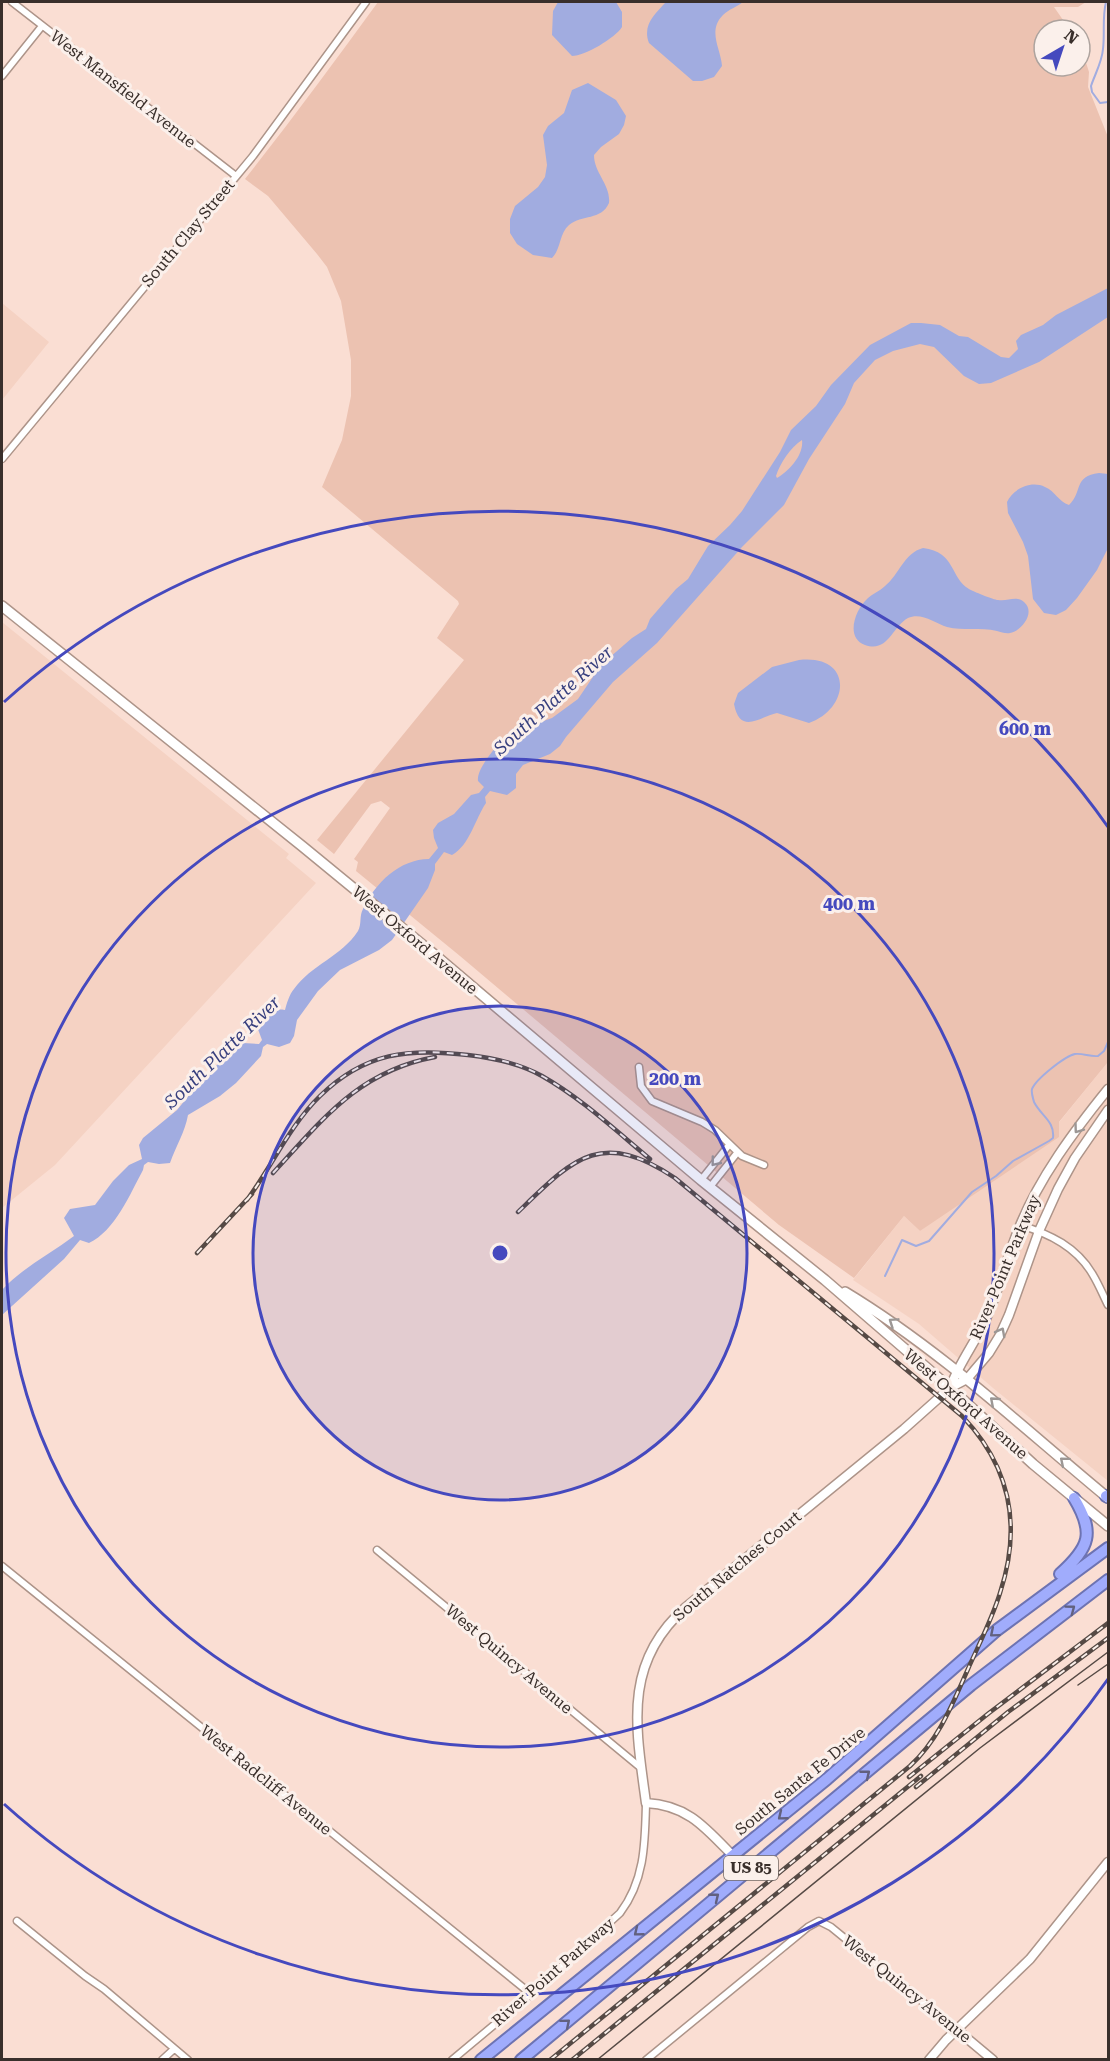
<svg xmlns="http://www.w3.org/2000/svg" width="1110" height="2061" font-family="'Roboto Serif',serif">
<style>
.built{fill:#f5d2c3}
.green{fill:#ecc2b1}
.water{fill:#a1ace0;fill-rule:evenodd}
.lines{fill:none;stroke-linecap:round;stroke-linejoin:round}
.stream{stroke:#a1ace0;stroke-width:2}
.minor-casing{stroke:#ad9489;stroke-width:9}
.tertiary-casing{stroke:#ad9489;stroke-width:11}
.secondary-casing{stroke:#ad9489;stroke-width:12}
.trunk-casing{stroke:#6d73b2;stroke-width:14}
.minor{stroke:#fff;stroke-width:6}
.tertiary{stroke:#fff;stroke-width:8}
.secondary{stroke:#fff;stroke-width:9}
.trunk{stroke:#a0acfc;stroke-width:10}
.tram{stroke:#564a45;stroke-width:1.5}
.rail-casing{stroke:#564a45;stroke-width:4.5}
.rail{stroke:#fbf0eb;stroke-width:2;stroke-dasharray:7;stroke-linecap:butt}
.oneway{stroke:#9c9795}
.oneway2{stroke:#62617f}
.ring{fill:none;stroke:#4549be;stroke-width:3}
.labels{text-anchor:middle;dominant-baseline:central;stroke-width:6;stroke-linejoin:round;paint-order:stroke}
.shield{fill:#fbf0eb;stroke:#736965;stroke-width:1.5}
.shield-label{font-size:15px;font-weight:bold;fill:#392f2b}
.street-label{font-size:16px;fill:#392f2b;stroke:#fbf0eb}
.water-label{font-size:18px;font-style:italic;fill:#373f7e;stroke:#fbf0eb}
.centre{fill:#4549be;stroke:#fbf0eb;stroke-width:3}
.ring-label{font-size:18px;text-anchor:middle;font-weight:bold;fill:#4549be;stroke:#fbf0eb;stroke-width:6;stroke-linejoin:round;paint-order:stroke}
</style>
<rect width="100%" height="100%" fill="#faded3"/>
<path class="built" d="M2 303 49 342 2 400Z
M2 622 289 854 286 858 316 883 55 1165 2 1208Z
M1108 1062V1481L993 1388 919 1324 853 1280 904 1216 920 1231 1057 1125Z"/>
<path class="green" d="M378 2H1086L1078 7H1054L1070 30H1044V66H1080V44L1089 72 1088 87 1108 137V1062L1059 1122V1137L920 1231 904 1216 854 1278 779 1225 460 956 356 871 358 862 354 859 390 808 381 801 371 804 334 854 317 840 464 660 437 638 459 604 458 601 322 487 342 440 351 396V360L341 301 327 267 317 254 268 196 245 179C291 121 335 61 378 2Z"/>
<path class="water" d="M558 2H616L622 12V27C615 38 585 56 572 56L552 35 553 11Z
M666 2H743C737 7 729 9 723 15 707 31 721 49 722 66L714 77 702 81H693L649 43C642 25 655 14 666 2Z
M588 83 616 100 626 116 624 125 619 134 601 147 594 155C594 173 611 185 609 203 601 221 582 214 569 225 559 234 561 249 552 258L533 255 517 244 510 233V219L515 206 538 187 545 177 547 165 543 135 548 126 564 113 572 90Z
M1108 288V317L1039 362 991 383 979 384 964 376 934 347 920 344 893 351 875 360 854 383 845 404 809 459 784 505 742 547 657 643 613 682 566 737 560 746 550 754 523 765 516 774V788L507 795 490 791 485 797 486 803C475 819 470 845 452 855L444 852 435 864V870L428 888 392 940 379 950 340 970 318 991 297 1020 294 1036 290 1043 279 1047 267 1044 263 1047 261 1056 236 1083 220 1096 188 1115C185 1132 176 1146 170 1163L159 1164 148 1162 144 1165 143 1170C130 1194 115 1231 89 1243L80 1240 64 1259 2 1315V1290C22 1268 50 1254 74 1236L64 1218 70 1209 95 1205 113 1181 129 1165 142 1159 139 1145 143 1138 177 1110 203 1078 234 1049 243 1043 259 1044 262 1040 256 1024C264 1013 271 1008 285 1010 287 1003 289 995 294 989 311 965 342 956 358 931 362 924 359 916 363 909 375 883 400 859 429 859L438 848 434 838 433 830 438 823 454 814 471 795 479 793 484 787 478 781C476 767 502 740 512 729L527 727 552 718 578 699 601 665 632 638 646 629 650 619 676 589 688 579 708 546 730 525 742 511 780 452 791 430 816 406 831 385 870 345 911 323H921L940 325 959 336 968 337 1001 357 1009 358 1018 349 1016 341 1021 335 1043 325 1056 315ZM802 440C804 455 789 471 777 478L776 476C780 463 791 447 802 440Z
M1099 473 1108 474V548L1097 570 1077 598 1066 610 1056 615 1044 613 1033 599 1028 556 1023 542 1008 513 1007 502C1013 489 1031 480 1045 487 1055 491 1059 502 1069 505 1083 492 1073 476 1099 473Z
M923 548C956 552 950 578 969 589 972 591 994 600 998 600 1007 602 1016 595 1024 602 1036 612 1022 631 1010 633 1006 634 1001 632 997 631 980 627 963 631 947 627 935 623 921 612 908 618 892 627 888 653 865 645 845 638 855 610 867 599 872 594 880 591 885 586 899 575 904 553 923 548Z
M799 660C853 654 851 708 809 723L777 713C761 716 740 736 734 704L738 693 772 667Z"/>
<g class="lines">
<path class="stream" d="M1106 2C1102 18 1105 33 1103 49 1102 62 1095 74 1091 86L1092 92 1100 103 1108 102
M885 1276 902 1240 916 1246 929 1241 972 1192 996 1176 1013 1161 1049 1141 1053 1138C1055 1121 1041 1116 1034 1102 1033 1098 1031 1093 1032 1089 1036 1079 1065 1056 1075 1054 1083 1053 1090 1057 1098 1056L1104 1051 1108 1042"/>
<defs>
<path id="minor" d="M12 2 236 176
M2 76 42 26
M2 459 253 156 366 2
M639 1067 641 1086 652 1101 702 1122 715 1130 742 1156 764 1165
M701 1180 729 1145
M710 1187 737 1153
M1020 1225C1050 1234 1077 1247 1093 1275 1099 1285 1103 1295 1108 1305
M377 1550 641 1768
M2 1566 531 1994
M17 1921 85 1976 104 1989 188 2060
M162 2060 174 2049
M452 2060 531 1994 620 1913C645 1880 645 1843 646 1803
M646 2060 808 1927 819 1921 831 1927 957 2030"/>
<path id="tertiary" d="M950 1388C959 1363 975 1343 986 1319 999 1289 1007 1258 1019 1228 1039 1178 1074 1131 1108 1089
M732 1855C705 1827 687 1805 646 1803 636 1728 622 1663 686 1607L904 1429 950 1388 967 1379 989 1353 1000 1335 1009 1315 1039 1231 1058 1189 1075 1158 1108 1110
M957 2030 993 2060
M929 2060 946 2040 1030 1959 1108 1862"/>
<path id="secondary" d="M2 606 302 846 436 956 701 1180 825 1280 950 1388 1033 1464 1108 1526
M845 1292C941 1350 1022 1427 1108 1498"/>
<path id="trunk" d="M1106 1496 1108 1497
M1060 1574C1090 1547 1095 1533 1074 1498
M481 2060 827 1779 997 1630 1108 1548
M521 2060 971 1685 1108 1580"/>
</defs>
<use href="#minor" class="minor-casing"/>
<use href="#tertiary" class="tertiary-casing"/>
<use href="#secondary" class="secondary-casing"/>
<use href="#trunk" class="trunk-casing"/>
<use href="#minor" class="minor"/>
<use href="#tertiary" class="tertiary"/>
<use href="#secondary" class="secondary"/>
<use href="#trunk" class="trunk"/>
<path class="tram" d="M1078 1685 1108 1664
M597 2060 980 1748 1108 1652"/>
<defs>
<path id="rail" d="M273 1173C323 1119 359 1071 435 1057
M247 1200C272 1166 290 1125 320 1096 365 1052 409 1048 468 1055 494 1058 519 1063 542 1076 581 1098 615 1130 650 1159
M518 1212C573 1159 600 1128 675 1178L962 1416C1011 1467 1022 1526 1000 1593 992 1619 979 1644 968 1669 952 1705 939 1739 910 1766L550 2060
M197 1253 252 1194
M909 1777 989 1713 1108 1623
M916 1787 1008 1712 1108 1638
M572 2060 921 1776"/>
</defs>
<use href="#rail" class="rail-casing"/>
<use href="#rail" class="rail"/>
</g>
<defs><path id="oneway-chevron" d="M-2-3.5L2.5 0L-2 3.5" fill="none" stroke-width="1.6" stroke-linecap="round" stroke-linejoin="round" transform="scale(1.5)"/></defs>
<g class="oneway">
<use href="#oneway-chevron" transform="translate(1078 1129) rotate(126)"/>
<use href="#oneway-chevron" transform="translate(715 1162) rotate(129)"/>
<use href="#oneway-chevron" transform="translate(893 1322) rotate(-146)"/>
<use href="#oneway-chevron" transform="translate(1001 1332) rotate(-62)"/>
<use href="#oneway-chevron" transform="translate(994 1401) rotate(-139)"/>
<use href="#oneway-chevron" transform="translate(1064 1461) rotate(-140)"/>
</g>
<g class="oneway2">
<use href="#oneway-chevron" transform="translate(1071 1609) rotate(-37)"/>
<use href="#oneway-chevron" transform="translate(994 1633) rotate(140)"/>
<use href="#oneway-chevron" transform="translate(866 1774) rotate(-39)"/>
<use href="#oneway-chevron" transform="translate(782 1816) rotate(141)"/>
<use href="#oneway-chevron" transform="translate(715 1897) rotate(-39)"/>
<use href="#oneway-chevron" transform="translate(638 1932) rotate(141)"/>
<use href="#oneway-chevron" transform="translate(566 2023) rotate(-40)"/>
</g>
<circle cx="500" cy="1253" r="247" fill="#4549be" fill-opacity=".12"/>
<g class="ring">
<circle cx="500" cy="1253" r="247"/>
<circle cx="500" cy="1253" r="494"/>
<path d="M1108 1679A742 742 0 0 1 4 1804M4 702A742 742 0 0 1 1108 827"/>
</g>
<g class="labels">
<rect class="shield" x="724" y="1856" width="54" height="24" rx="4.5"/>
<g class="shield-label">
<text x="751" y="1868">US 85</text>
</g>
<g class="street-label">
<text transform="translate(123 89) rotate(38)">West Mansfield Avenue</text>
<text transform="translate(188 233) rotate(-50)">South Clay Street</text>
<text transform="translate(415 940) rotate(40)">West Oxford Avenue</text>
<text transform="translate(1005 1267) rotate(-67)">River Point Parkway</text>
<text transform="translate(966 1404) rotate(41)">West Oxford Avenue</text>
<text transform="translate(737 1566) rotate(-40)">South Natches Court</text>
<text transform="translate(509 1659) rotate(40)">West Quincy Avenue</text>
<text transform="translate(266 1780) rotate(39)">West Radcliff Avenue</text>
<text transform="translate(800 1781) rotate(-39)">South Santa Fe Drive</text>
<text transform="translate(553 1972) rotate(-41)">River Point Parkway</text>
<text transform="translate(907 1989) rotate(39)">West Quincy Avenue</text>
</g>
<g class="water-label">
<text transform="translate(553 700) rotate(-42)">South Platte River</text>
<text transform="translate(222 1052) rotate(-44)">South Platte River</text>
</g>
</g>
<circle cx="500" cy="1253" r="9" class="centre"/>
<g class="ring-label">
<text x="1025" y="735">600 m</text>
<text x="849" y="910">400 m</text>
<text x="675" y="1085">200 m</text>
</g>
<rect width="1110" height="2061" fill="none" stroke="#392f2b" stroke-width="6"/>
<g transform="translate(1062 48) rotate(39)"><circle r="28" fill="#fbf0eb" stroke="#ada39e" stroke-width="1.5"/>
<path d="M0-4.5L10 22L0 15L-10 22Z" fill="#4549be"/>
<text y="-9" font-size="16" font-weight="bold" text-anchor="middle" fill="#392f2b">N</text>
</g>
</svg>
